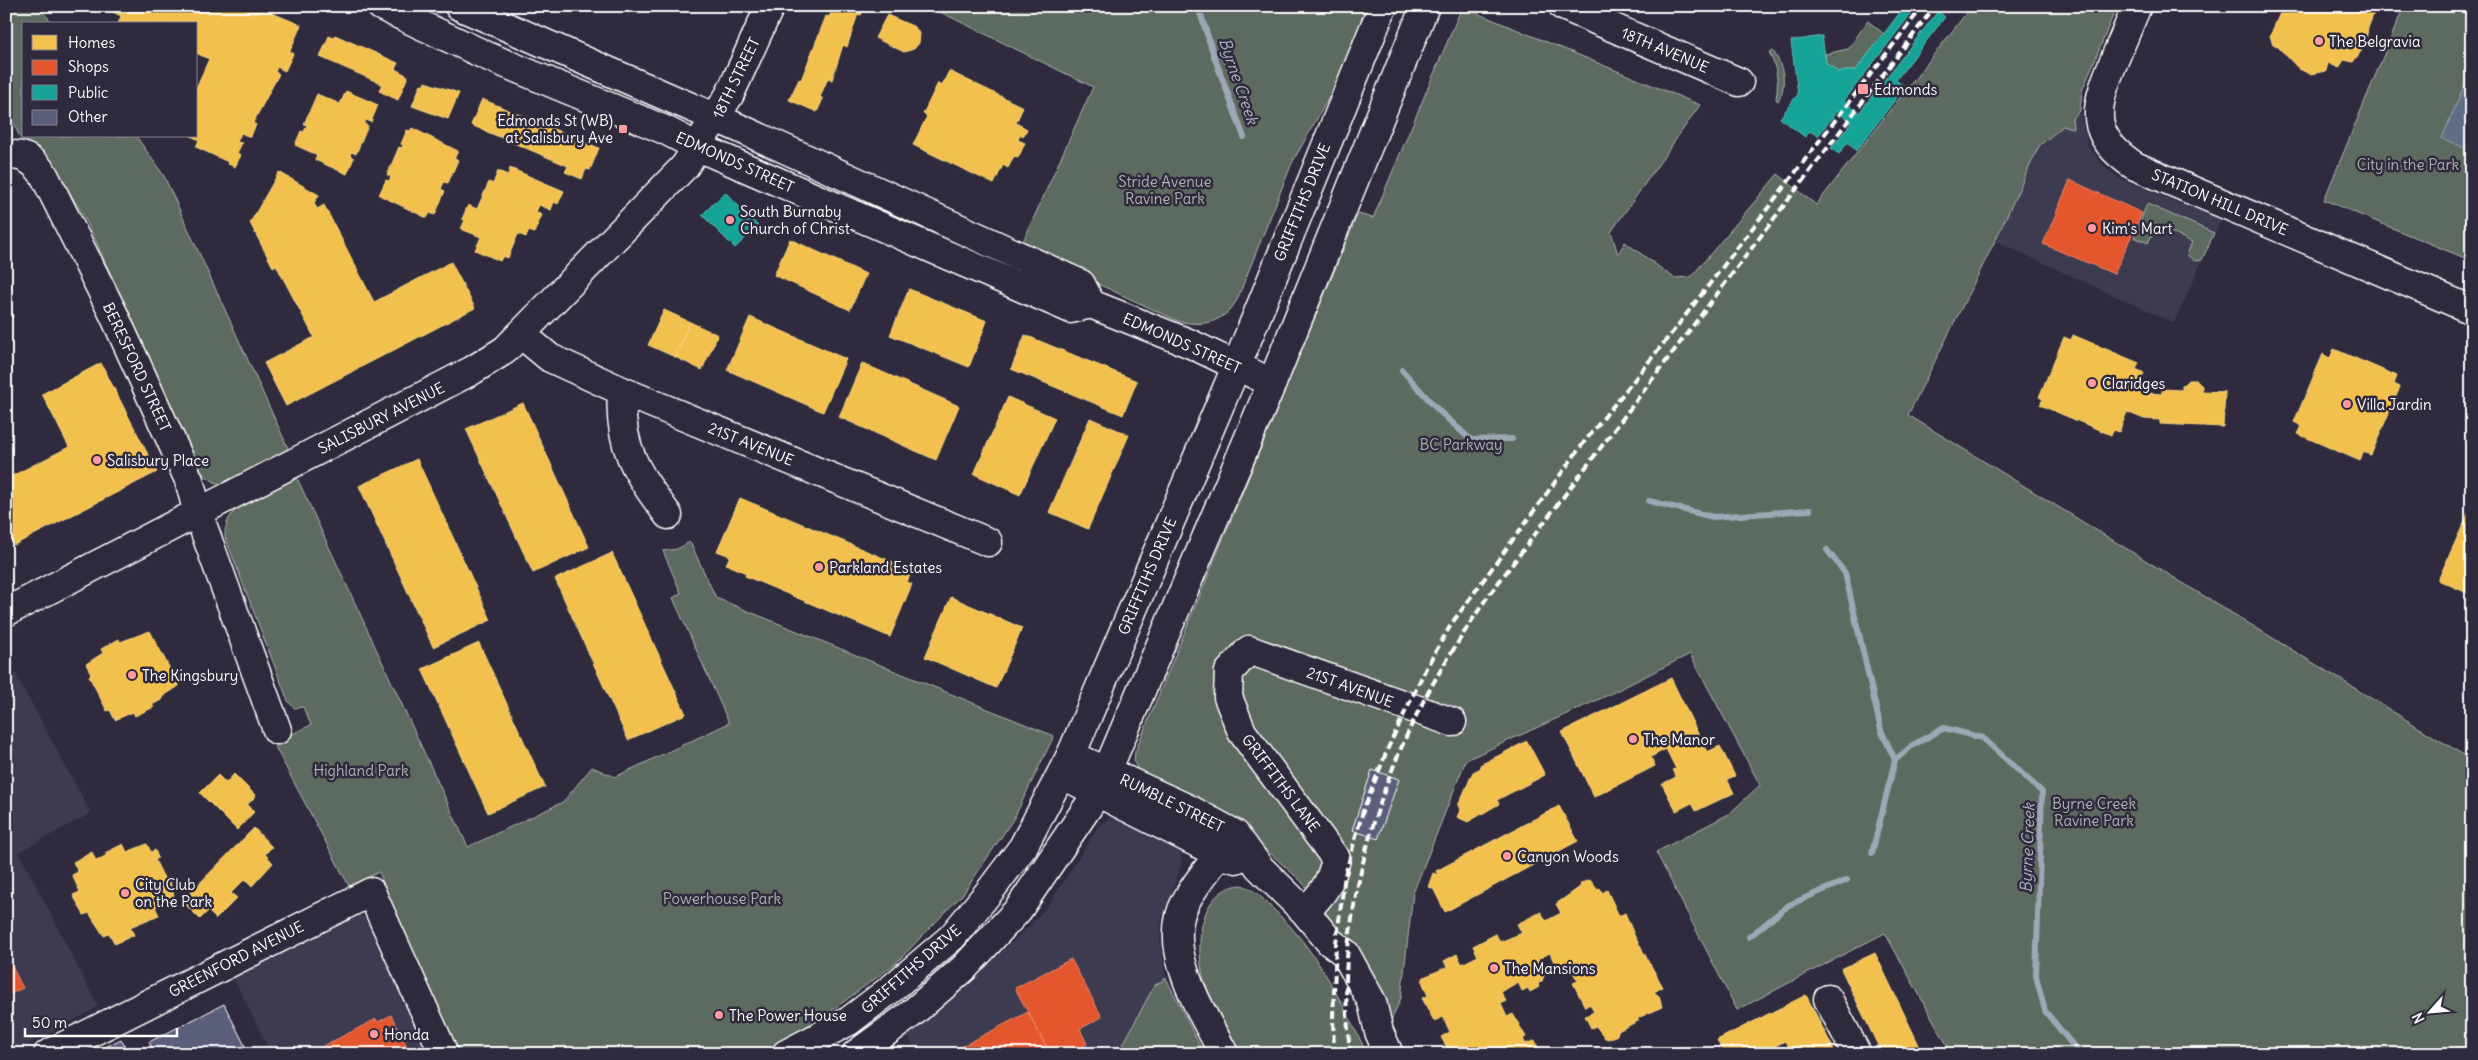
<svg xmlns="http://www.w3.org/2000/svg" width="2478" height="1060" font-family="Delius,sans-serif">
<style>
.built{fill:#3c3a50}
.green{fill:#5c6a60;stroke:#aeb4b0}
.water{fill:#5e6d85;stroke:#9ea7b6}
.homes{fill:#f2c14e;stroke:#f6d483}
.shops{fill:#e4572e;stroke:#ec896d}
.public{fill:#17a398;stroke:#5dbfb7}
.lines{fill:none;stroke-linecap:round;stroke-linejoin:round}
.stream{stroke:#9ea7b6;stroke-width:6}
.building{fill:#5c5f7c;stroke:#fff}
.minor-casing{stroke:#fff;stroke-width:31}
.major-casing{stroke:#fff;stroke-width:31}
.minor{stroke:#2f2a3d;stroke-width:28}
.major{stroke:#2f2a3d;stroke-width:28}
.rail{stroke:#fff;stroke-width:4;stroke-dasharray:8 4;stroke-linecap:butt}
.poi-dot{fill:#ff9aa2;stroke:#2f2a3d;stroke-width:2}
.labels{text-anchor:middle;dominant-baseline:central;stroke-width:5;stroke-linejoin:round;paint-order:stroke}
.poi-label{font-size:15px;fill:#fff;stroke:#2f2a3d;text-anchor:start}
.street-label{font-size:15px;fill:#fff;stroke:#2f2a3d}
.park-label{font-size:15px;fill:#aeb4b0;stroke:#2f2a3d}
.water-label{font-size:16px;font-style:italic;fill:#aeb6c2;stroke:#2f2a3d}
</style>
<rect width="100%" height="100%" fill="#2f2a3d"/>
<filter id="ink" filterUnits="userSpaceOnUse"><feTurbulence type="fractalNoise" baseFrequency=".02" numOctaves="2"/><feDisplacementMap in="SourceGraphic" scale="10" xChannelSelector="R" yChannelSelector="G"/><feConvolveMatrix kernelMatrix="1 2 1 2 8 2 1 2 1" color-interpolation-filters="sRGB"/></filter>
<g filter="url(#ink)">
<path class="built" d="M2080 111 2088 146 2108 170 2119 178 2221 220 2174 323 1995 241 2039 146Z
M6 656 91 813 19 852 98 1006 93 1010 11 1054H6Z
M1113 816H1118L1180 848 1182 864 1161 922 1160 939 1166 978 1154 986 1118 1054H917L906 1032 1024 932 1050 903 1099 825Z
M357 915 371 919 433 1054H271L233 977Z"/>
<path class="green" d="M6 6H38L53 24H24V136H136L164 176 288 448 278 459 226 484 216 483 200 472 87 222 51 161 38 147 21 139 6 108Z
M928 6H1368L1337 83 1292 163 1237 300C1224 323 1203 327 1178 321L1020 248 1093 87Z
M1972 6H2117L2082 91 2080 111 2072 118 2073 128 2063 126 2039 146 1995 241 1908 415 2472 760V1054H1952L1885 933 1737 1010 1656 852 1729 814 1760 785 1690 654 1606 696 1466 760 1413 893 1401 998 1391 1021 1352 947 1302 882 1252 837 1139 772 1134 762 1135 752 1358 214 1373 218 1462 7 1700 105 1611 232 1618 254 1625 242 1674 278 1691 277 1778 174 1816 205Z
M2404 6H2472V261L2324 200Z
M1868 21 1884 34 1856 70 1838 72 1826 63 1825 54 1848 49Z
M1773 51C1783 66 1788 84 1778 101L1776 99C1779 80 1777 69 1769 52Z
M2147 204 2214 233 2202 260 2195 261 2187 255 2192 242 2156 226 2148 243 2134 237Z
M297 478 468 847 563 802 592 767 615 777 729 723 673 598 681 593 663 551 677 549 690 542 716 598 1054 736 1014 818 963 894 896 963 811 1026 759 1054H452L379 872 349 886 273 743 311 725 303 707 294 708 288 701 225 537C223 503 266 492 291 479Z
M1241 885C1253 888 1262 898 1271 907 1316 948 1341 1000 1367 1054H1241C1229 1029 1207 998 1202 971 1196 938 1201 889 1241 885Z
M1166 978 1204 1054H1118L1154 986Z"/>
<path class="water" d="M2472 67V144L2469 150 2442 138Z"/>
<path class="homes" d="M106 6H255L301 25 290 51 293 54 285 71 277 67 275 72 279 74 253 123 256 125 250 137 241 133 237 142 242 143 237 153 241 155 235 167 228 164V162L196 147 199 140 191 136H196V88L209 59 196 53V24H118L121 16 105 8Z
M834 6H864L861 15 858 14 847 47 843 45 832 80 828 78 820 97 823 99 817 112 789 100 799 79 801 80 826 16 829 17Z
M2283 6H2372L2375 10 2368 28 2365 46 2353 62 2344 60 2339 68 2328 63 2326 71 2310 74 2299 69 2277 46 2273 44 2270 36Z
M887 15 915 27 920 35 919 43 914 49 904 52 875 38Z
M335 35 398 63 395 69 408 76 398 100 379 91 382 84 320 57 329 36 334 38Z
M949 71 1023 107 1016 123 1027 129 1023 137 1020 135 1018 140 1025 143 1018 158 1014 156 1008 168 1003 165 994 184 913 145 927 116 923 114 938 83 942 85Z
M425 82 459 93 448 119 412 106 421 84 424 85Z
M346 91 378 105 371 122 366 120 364 124 368 126 356 154 351 152 350 156 354 158 347 174 315 160 317 155 295 145 301 131 304 132 307 125 304 124 317 94 340 104Z
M482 99 599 148 590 170 586 169 582 179 565 172 568 166 471 125Z
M412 128 458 151 454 159 458 160 448 183 444 182 441 189 445 191 435 215 430 213 427 218 379 195 386 180 389 181 391 177 387 175 399 147 402 148 403 145 401 144 407 130 410 131Z
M510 168 564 191 558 204 554 202 551 210 539 205 536 212 542 215 534 233 529 231 526 237 518 234 508 258 503 256 500 261 475 250 481 237 461 229 465 220 462 219 468 205 477 209 489 182 493 184 498 171 508 175Z
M279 172 319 195 314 203 317 209 324 205 374 302 451 262 475 308 286 406 264 363 314 337 276 265 273 267 250 223Z
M790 239 866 274 850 310 774 275Z
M909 289 987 321 969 367 890 335Z
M6 303 13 317 6 321Z
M664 310 690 322 675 357 648 345Z
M750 317 846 359 823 412 727 370Z
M690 322 718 335 702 370 675 357Z
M1025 335 1137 381 1123 415 1011 369Z
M2073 335 2139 363 2136 369 2144 373 2135 392 2162 394V389L2182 390V386L2188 380H2197L2202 386V391L2225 392 2223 427 2160 424V420L2144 419 2127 412 2119 432 2114 430 2111 435 2040 405 2043 399 2039 397 2064 337 2071 340Z
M2334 349 2397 376 2394 384 2400 387 2371 455 2363 452 2360 461 2298 434 2302 426 2294 422 2323 354 2330 358Z
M101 363 157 472 14 545 6 530V479L69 447 42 394Z
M862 363 959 406 936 460 839 417Z
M1008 397 1055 418 1020 495 974 474Z
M523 403 589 547 533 573 466 429Z
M1090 418 1129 435 1088 529 1049 512Z
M417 459 491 620 433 647 359 486Z
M740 498 912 570 907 582 912 584 890 637 745 576 746 573 726 564 730 556 717 551Z
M2472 505V595L2438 580Z
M612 553 686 714 628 740 555 579Z
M951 597 1022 628 996 688 925 657Z
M150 631 179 686 162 697 163 699 152 705 154 707 135 716 133 712 115 720 110 710 107 711 89 676 91 674 86 664 103 653 101 649 119 639 120 642Z
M479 643 545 787 488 813 422 669Z
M1671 678 1707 752 1720 746 1735 776 1727 779 1734 793 1696 811 1692 803 1676 811 1662 784 1676 777 1672 770 1676 769 1666 749 1651 757 1655 766 1594 797 1562 732Z
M1527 741 1545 775 1497 800 1499 804 1468 822 1457 817 1461 808 1458 806 1473 772 1481 768 1480 765Z
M234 774 256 796 247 805 254 812 237 830 200 793 218 775 226 783Z
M1559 806 1578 841 1445 912 1433 888 1428 887 1433 873 1438 875 1436 871Z
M254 828 272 847 265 854 273 863 252 886 245 879 231 893 237 898 216 919 208 911 200 919 182 901Z
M123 844 127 852 147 844 151 852 155 850 158 858 155 860 165 880 169 878 174 896 160 902 161 905 155 907 159 915 130 927 134 935 115 944 109 933 104 936 89 913 84 915 73 895 80 892 72 875 78 872 73 862 92 852 96 861 107 855 105 853Z
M1590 880 1597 889 1600 888 1602 893 1607 890 1619 916 1625 913 1635 937 1663 987 1654 992 1659 996 1662 1007 1638 1018V1021L1618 1031 1617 1035 1609 1039 1605 1038 1596 1026 1591 1028 1585 1016 1594 1012 1590 1004 1585 1007 1573 983 1578 981 1571 969 1566 972 1562 964 1556 967 1550 953 1538 959 1545 973 1542 981 1538 984 1539 987 1530 992 1528 988 1522 991 1518 982 1501 992 1506 1001 1501 1004 1507 1017 1513 1014 1526 1037 1523 1039 1526 1044 1533 1041 1536 1042 1540 1054H1450L1441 1037 1450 1032 1443 1017 1434 1021 1422 998 1428 996 1422 981 1424 977 1447 967 1444 961 1457 954 1462 964 1478 956 1473 946 1496 934 1500 942 1522 933 1517 924 1541 912 1546 921 1561 913 1556 904 1580 887 1581 883Z
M1875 953 1919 1045 1901 1054H1882L1841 969Z
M1806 995 1836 1054H1792L1785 1041 1760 1054H1724L1717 1040Z"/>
<path class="shops" d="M2070 180 2142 213 2114 274 2043 244Z
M6 955 23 988 6 996Z
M1071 959 1102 1017 1080 1029 1087 1044 1068 1054H1050L1015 988Z
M1028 1012 1050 1054H957L955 1050Z
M391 1015 407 1046 394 1054H308L376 1019 378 1022Z"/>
<path class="public" d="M1905 6H1917L1844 101 1859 113 1938 11 1945 17 1896 80 1905 87 1856 151 1848 142 1839 154 1831 148 1851 123 1837 111 1818 136 1810 131 1805 137 1780 118 1798 94 1791 41 1822 36 1826 63 1838 72 1856 70Z
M725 192 758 226 735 248 702 215Z"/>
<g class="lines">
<path class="stream" d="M1198 6 1215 59 1244 137
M1402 370 1437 409 1471 440 1512 439
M1649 501 1713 517 1810 510
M1827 550 1845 573 1881 730 1895 760 1913 745 1944 728 1983 738 2042 792 2036 976 2045 1011 2080 1054
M1872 853 1895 760
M1749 937 1789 905 1847 880
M2303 1054 2316 1052 2321 1054"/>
</g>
<path class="building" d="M1372 770 1399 779 1378 839 1352 830Z
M224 1004 249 1054H155L149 1042Z
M121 1039 129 1054H92Z"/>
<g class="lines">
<defs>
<path id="minor" d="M381 6 487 56 665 130 698 147 1071 309 1091 304 1191 344 1272 383
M459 6 739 128 1081 284 1091 304
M1563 6 1739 82
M2137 6C2129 25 2121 44 2113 63 2094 109 2088 136 2135 166L2472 310
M6 156C23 152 35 162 44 175L114 315 189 480 198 513 277 730
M521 334 550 358 622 391 988 542
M622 391C618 446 636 472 668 515
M6 612 473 370 505 350 685 166 730 94 770 6
M1071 755 1189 809 1235 834 1259 867 1305 912 1330 942 1345 953 1372 1002 1379 1032 1389 1054
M1063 775 1219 854 1236 859
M1219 854C1208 869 1195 884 1186 901 1160 948 1202 1012 1224 1054
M1305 912C1322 894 1331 884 1336 859L1242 732 1228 697 1229 672 1249 650 1452 722
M1828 999 1857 1054
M48 1054 371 892 444 1054"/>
<path id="major" d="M786 1054 849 1021 891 989 952 937 989 892 1023 847 1071 755 1236 367 1383 6
M856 1054 911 1014 964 968 1018 910 1098 792 1272 383 1425 6"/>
</defs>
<use href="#minor" class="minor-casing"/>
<use href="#major" class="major-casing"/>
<use href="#minor" class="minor"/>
<use href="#major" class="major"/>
<path class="rail" d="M1334 1054 1333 1017 1336 943 1345 875 1363 811 1388 748 1426 668 1452 623 1585 441 1675 329 1923 6
M1350 1054C1347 1019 1344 983 1348 948 1359 851 1390 757 1439 673 1454 648 1470 623 1486 599L1935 6"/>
</g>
</g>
<g class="poi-dot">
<circle cx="2319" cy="41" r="5"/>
<rect x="1857" y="83" width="12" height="12" rx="2.5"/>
<rect x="618" y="124" width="10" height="10" rx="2.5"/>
<circle cx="730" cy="220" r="5"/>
<circle cx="2092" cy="228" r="5"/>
<circle cx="2092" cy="383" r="5"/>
<circle cx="2347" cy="404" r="5"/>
<circle cx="97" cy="460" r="5"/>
<circle cx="819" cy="567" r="5"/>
<circle cx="132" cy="675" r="5"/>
<circle cx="1633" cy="739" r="5"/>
<circle cx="1507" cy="856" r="5"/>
<circle cx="125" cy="893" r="5"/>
<circle cx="1494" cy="968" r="5"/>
<circle cx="719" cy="1015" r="5"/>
<circle cx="374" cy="1034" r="5"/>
</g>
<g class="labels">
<g class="poi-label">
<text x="2329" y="41">The Belgravia</text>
<text x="1874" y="89">Edmonds</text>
<text x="613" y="120" text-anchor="end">Edmonds St (WB)<tspan x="613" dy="17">at Salisbury Ave</tspan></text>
<text x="740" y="211">South Burnaby<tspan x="740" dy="17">Church of Christ</tspan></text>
<text x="2102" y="228">Kim's Mart</text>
<text x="2102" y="383">Claridges</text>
<text x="2357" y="404">Villa Jardin</text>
<text x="107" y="460">Salisbury Place</text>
<text x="829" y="567">Parkland Estates</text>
<text x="142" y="675">The Kingsbury</text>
<text x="1643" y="739">The Manor</text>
<text x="1517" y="856">Canyon Woods</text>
<text x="135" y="884">City Club<tspan x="135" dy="17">on the Park</tspan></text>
<text x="1504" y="968">The Mansions</text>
<text x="729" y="1015">The Power House</text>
<text x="384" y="1034">Honda</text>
</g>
<g class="street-label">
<text transform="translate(1665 50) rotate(23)">18TH AVENUE</text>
<text transform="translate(736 78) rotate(-64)">18TH STREET</text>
<text transform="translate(735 162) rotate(24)">EDMONDS STREET</text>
<text transform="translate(1302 202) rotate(-68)">GRIFFITHS DRIVE</text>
<text transform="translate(2220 202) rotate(23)">STATION HILL DRIVE</text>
<text transform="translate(1182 343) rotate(24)">EDMONDS STREET</text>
<text transform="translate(137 367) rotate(65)">BERESFORD STREET</text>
<text transform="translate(381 418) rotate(-27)">SALISBURY AVENUE</text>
<text transform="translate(751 444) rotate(22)">21ST AVENUE</text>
<text transform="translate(1147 576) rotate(-67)">GRIFFITHS DRIVE</text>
<text transform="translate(1350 687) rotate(20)">21ST AVENUE</text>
<text transform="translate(1281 783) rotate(53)">GRIFFITHS LANE</text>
<text transform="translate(1172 803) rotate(26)">RUMBLE STREET</text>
<text transform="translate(236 959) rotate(-27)">GREENFORD AVENUE</text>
<text transform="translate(911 969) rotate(-41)">GRIFFITHS DRIVE</text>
</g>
<g class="park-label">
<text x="2408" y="164">City in the Park</text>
<text x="1165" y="181">Stride Avenue<tspan x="1165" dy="17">Ravine Park</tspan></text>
<text x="1461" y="444">BC Parkway</text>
<text x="361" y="770">Highland Park</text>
<text x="2094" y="803">Byrne Creek<tspan x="2094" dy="17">Ravine Park</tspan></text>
<text x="722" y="898">Powerhouse Park</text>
</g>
<g class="water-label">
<text transform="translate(1239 81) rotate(71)">Byrne Creek</text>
<text transform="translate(2027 848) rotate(-88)">Byrne Creek</text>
</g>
</g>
<rect width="2478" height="1060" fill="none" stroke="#2f2a3d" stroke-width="25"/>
<rect x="12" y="12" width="2453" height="1035" fill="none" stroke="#fff" stroke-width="2" filter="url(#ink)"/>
<rect x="22" y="22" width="175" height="115" fill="#2f2a3d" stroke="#827f8b"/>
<rect x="32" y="35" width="25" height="15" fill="#f2c14e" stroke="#827f8b"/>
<text x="68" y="48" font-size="15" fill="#ffffff">Homes</text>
<rect x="32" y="60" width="25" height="15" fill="#e4572e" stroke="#827f8b"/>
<text x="68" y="72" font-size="15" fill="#ffffff">Shops</text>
<rect x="32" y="85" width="25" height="15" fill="#17a398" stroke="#827f8b"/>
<text x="68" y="98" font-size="15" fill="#ffffff">Public</text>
<rect x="32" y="110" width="25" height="15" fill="#5c5f7c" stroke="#827f8b"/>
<text x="68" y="122" font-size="15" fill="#ffffff">Other</text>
<g transform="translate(2430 1012) rotate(243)" stroke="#2f2a3d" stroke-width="4" paint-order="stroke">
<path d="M0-4L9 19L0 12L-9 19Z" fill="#ffffff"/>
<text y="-8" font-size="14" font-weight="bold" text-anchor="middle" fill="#ffffff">N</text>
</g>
<path d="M25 1028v8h152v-8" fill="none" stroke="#ffffff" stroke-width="2.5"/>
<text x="32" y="1028" font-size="15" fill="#ffffff" stroke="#2f2a3d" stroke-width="4" paint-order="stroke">50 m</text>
</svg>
